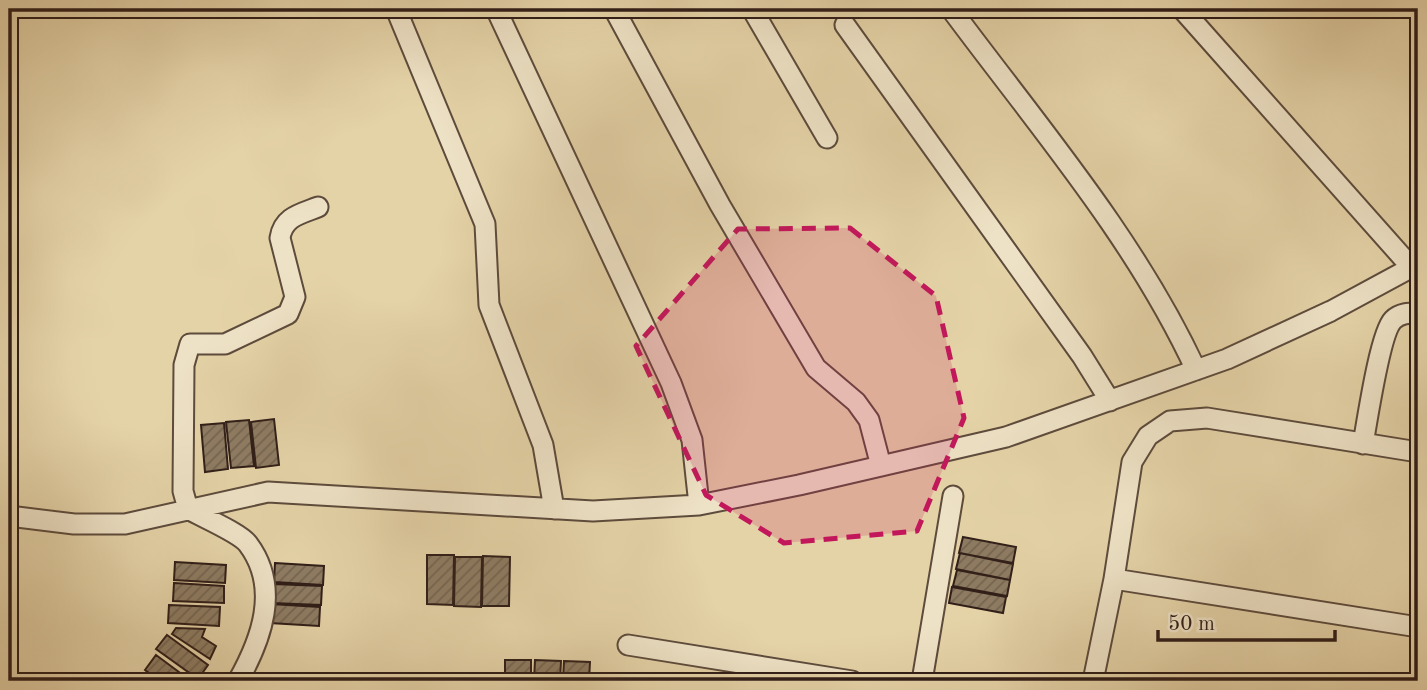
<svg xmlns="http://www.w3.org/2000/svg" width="1427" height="690" font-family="'Old Standard TT',serif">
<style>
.building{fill:url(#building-hatch);stroke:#301e18;stroke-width:2}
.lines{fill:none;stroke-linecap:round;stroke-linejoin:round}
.street-casing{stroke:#5d4b3c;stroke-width:23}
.street{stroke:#eee2c6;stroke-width:19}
.marked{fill:#c2185b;fill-opacity:0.2;stroke:#c2185b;stroke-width:5;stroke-dasharray:14 9;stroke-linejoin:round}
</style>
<defs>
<pattern id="building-hatch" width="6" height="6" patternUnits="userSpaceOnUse" patternTransform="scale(1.75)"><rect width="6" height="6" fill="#8e7c63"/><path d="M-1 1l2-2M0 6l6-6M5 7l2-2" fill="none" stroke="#746551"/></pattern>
</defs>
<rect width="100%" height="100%" fill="#e5d3a8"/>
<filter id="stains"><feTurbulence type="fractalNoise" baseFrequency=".00286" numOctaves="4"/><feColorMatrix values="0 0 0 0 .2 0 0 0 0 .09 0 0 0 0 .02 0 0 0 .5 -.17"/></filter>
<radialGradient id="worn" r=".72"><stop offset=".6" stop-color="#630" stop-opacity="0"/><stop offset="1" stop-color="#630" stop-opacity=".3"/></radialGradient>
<path class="building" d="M274 419 279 465 256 468 251 422Z
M249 420 254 466 231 468 226 422Z
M224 423 228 469 205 472 201 425Z
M963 537 1016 547 1013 563 959 553Z
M960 553 1013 564 1010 580 956 569Z
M427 555H454L453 605 427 604Z
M483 556 510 557 509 606H482Z
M455 557H482L481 607 454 606Z
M175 562 226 565 225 583 174 580Z
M275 563 324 566 323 585 274 582Z
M957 570 1010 580 1007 596 953 586Z
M174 583 224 586V603L173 601Z
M273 584 322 586 321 605 272 603Z
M952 587 1006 597 1003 613 949 603Z
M271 604 320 607 319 626 270 623Z
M169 605 220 607 219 626 168 623Z
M176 628 205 629 202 637 216 646 210 659 172 634Z
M167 635 208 665 198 679 156 649Z
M156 655 191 681H160L145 670Z
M505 660H531V681H505Z
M535 660 561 661 560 681H534Z
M564 661 590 662 589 681H563Z"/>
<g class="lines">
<defs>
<path id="street" d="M396 9 485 224 489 305 543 445 554 509
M496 9 671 383 692 440 699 505
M614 9 720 205 816 368 856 402 869 420 881 466
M752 9 827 138
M951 9C1037 125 1135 238 1196 370
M1182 9 1412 268
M845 25 1082 356 1110 401
M1363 444C1367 422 1380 333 1393 320 1400 313 1409 313 1418 313
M9 516 74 524H125L268 492 593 511 699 505 799 485 1006 437 1227 359 1331 311 1418 264
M1114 579 1418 627
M628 645 852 681
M238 681C261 640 281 588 248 544 240 533 202 517 188 509L183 491 184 365 190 344H225L288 314 295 297 280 238C283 217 300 214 318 207
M922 681 953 496
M1093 681 1114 579 1132 462 1148 436 1170 421 1207 418 1418 452"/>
</defs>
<use href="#street" class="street-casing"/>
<use href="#street" class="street"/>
</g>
<path class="marked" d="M850 228 936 296 964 418 917 531 784 543 706 495 636 346 738 229Z"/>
<rect width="1427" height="690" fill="none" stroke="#e5d3a8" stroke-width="35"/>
<rect x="10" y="10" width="1406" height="669" fill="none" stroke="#301e18" stroke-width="3.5"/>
<rect x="18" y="18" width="1392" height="655" fill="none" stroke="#301e18" stroke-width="2"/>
<path d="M1158 630v10h177v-10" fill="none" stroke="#301e18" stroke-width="3.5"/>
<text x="1168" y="630" font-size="21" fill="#301e18" stroke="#eee2c6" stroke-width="5" paint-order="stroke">50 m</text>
<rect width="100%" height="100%" filter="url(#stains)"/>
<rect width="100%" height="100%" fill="url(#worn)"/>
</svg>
